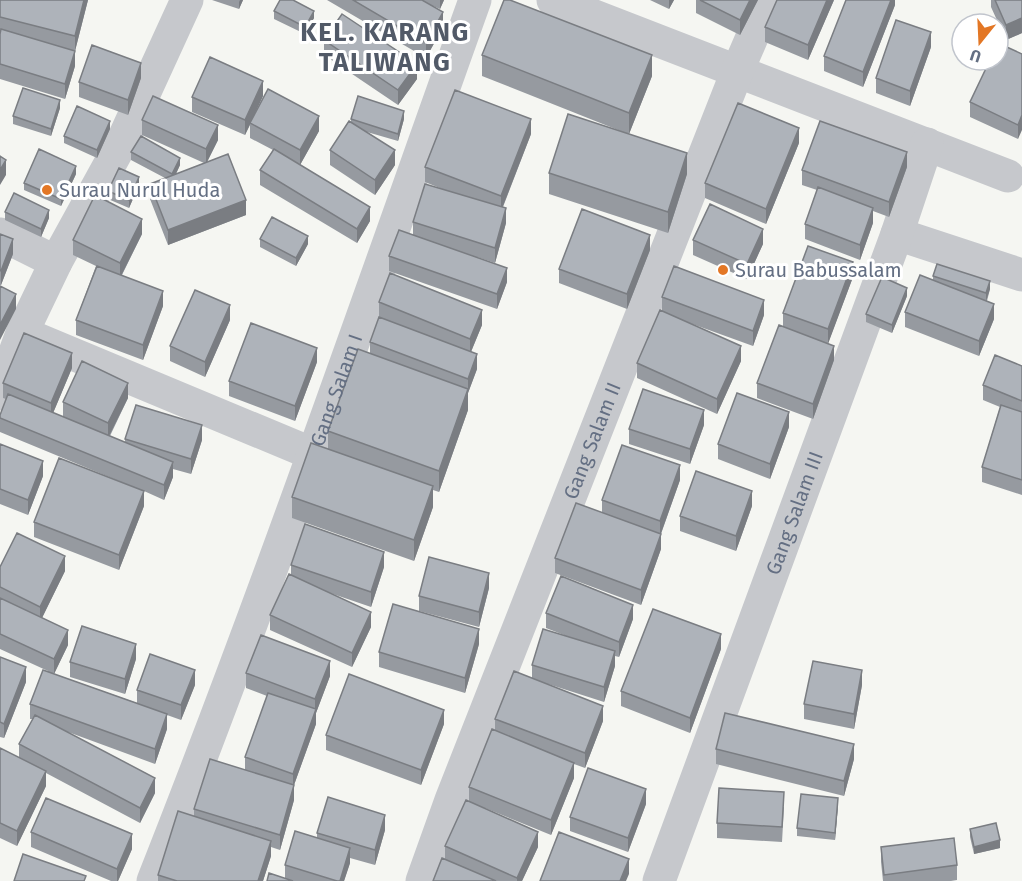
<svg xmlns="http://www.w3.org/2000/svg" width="1022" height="881" font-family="'Fira Sans',sans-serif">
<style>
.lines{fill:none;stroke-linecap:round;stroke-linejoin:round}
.minor{stroke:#c6c8cc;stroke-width:33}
.wall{fill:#969aa0}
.shaded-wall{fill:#7a7d82}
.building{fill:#aeb3ba;stroke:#7a7d82;stroke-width:1.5}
.poi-dot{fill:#e37725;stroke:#fff;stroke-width:2}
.labels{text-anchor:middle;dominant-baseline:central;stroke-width:6;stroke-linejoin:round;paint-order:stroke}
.poi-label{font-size:20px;fill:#646f83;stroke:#fff;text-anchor:start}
.street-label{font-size:20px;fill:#646f83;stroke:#fff}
.district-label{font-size:26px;font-weight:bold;letter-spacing:1.5px;fill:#525a68;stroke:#fff}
</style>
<rect width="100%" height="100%" fill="#f5f6f2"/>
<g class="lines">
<g class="minor">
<path d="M553 0 1008 176"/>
<path d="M0 234 56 262"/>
<path d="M897 234 1022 275"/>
<path d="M32 337 313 454"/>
<path d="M0 394 22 333 56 262 122 142 187 0"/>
<path id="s1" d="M153 881C268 590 370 294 475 0"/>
<path id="s2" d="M422 881 451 800 737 72 768 0"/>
<path id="s3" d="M659 881 897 234 927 144"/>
</g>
</g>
<path class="wall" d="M0 0H88L75 51V66L65 99 0 79Z
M212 0H243L239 9Z
M327 0H444L440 9 433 6 443 27 426 58Z
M650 0H674L669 9Z
M696 0H758L740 35 696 13Z
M834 0 808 60 765 42V27Z
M895 0V5L863 87 824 71V56Z
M991 0H1022V33L1006 40 991 7Z
M274 11 314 18 305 34 274 19Z
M324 40 417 79 398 105 324 55Z
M931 47 910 106 876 93V78Z
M1022 54 1018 139 970 117V102Z
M482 55 652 76 629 134 687 174 668 233 549 194V173L628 134 482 76Z
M141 78 128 115 79 97V82Z
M263 96 254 115 319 131 300 165 370 221 357 243 260 185V170L273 150 250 138V125L245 135 192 112V97Z
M60 108 51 136 13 124V116Z
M351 119H404L398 141 367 132 395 165 375 195 330 165V150L351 122Z
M142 120 218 140 207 162 246 215 168 245 150 199V184L165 178 131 160V152L180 165 176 174 204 163 142 135Z
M110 129 97 158 64 143V136Z
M531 134 503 207 506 223 495 263 477 257 507 282 497 309 389 271V256L413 235V222L447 191 425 182V167Z
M799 143 766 224 705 198V183Z
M907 167 889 217 873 211V223L860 260 805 239V224L817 190 802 185V170Z
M76 174 61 206 24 190V183Z
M139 185 129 208 108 199V191Z
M5 212 49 218 41 237 5 220Z
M0 234 13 254 1 285H0Z
M142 234 122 275 163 306 143 360 76 335V320L96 266 73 255V240Z
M260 239 308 244 296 266 260 247Z
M693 240 763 244 747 279 693 255Z
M650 250 627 309 559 283V269Z
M933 276 990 289 987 301 994 319 979 356 905 327V312L933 280Z
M853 277 828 343 834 360 813 419 757 398V383L783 326V313Z
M907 296 892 333 866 322V314Z
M662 297 764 315 753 346 684 321 741 361 717 414 637 378V363L662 311Z
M379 302 482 325 471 352 477 369 468 393V410L439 492 433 490V507L414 561 292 518V497L328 449V431L370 354V342L391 322 379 317Z
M230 320 205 377 170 361V346Z
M317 362 295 421 229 396V381Z
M1022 366V495L982 482V467L1000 407 983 400V385Z
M72 368 53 413 63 417V402L128 398 110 436 125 442V439L202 440 191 474 173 469V477L164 500 144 491V506L119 570 34 537V522L143 491 0 432V418L6 399 3 398V383Z
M704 425 690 464 629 444V429Z
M789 427 770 479 718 459V444Z
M0 444 43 476 28 515 0 504Z
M680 480 661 534V549L641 605 555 573V558L602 512V500Z
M752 506 736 551 680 531V516Z
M291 565 384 567 371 607 327 592 371 627 352 667 270 630V615L291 575Z
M0 567 65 571 42 618 68 645 54 674 137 703V690L195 685 181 720 167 715V729L155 764 68 732 155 793 140 823 46 773V786L17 846 0 838V748L19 758V744L33 719H30V704L48 671 0 649Z
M489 588 479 627 419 611V596Z
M546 613 633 619 619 657 615 656V666L604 702 548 684 603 721 585 768 574 764V778L551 835 485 808 538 847 522 881H433L445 860V846L469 801V787L495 731V719L532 678V665L564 635 546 628Z
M479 644 465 693 379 667V652Z
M721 649 690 733 621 706V691Z
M0 657 26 682 4 738 0 737Z
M136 659 125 694 70 677V662Z
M246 673 330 676 316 713V724L294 785V800L280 850 271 847V856L263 881H158V875L194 817V809L245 770V757L267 696 246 688Z
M862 685 854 729 804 719V704Z
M444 724 421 785 326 750V735Z
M716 749 854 759 844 796 716 764Z
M646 804 628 852 570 831V817Z
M838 805 835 840 797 836V828Z
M784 807 782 842 717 838V823Z
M970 829 1000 848 974 854 970 837Z
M385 830 375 865 350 858V863L344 881H267L285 878V865L317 838V833Z
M31 832 132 849 118 881H111L31 847Z
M881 847 957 865V880L951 881H883L881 862Z"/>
<path class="shaded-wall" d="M84 0H88L75 51V36Z
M240 0H243L239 9V2Z
M440 0H444L440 9Z
M669 0H674L669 9Z
M750 0H758L740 35V20Z
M827 0H834L808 60V45Z
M891 0H895V5L863 87V72Z
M314 11V18L305 34V27Z
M443 12V27L426 58V43Z
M1022 18V33L1006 40V25Z
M931 32V47L910 106V91Z
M75 51V66L65 99V84Z
M652 55V76L629 134V113Z
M141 63V78L128 115V100Z
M417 64V79L398 105V90Z
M263 81V96L245 135V120Z
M60 100V108L51 136V129Z
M404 111V119L398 141V134Z
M1022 115V130L1018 139V125Z
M319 116V131L300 165V150Z
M531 119V134L501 211V196Z
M110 121V129L97 158V150Z
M218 125V140L206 164V149Z
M799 128V143L766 224V209Z
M395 150V165L375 195V180Z
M907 152V167L889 217V202Z
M687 153V174L668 233V212Z
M180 158V165L172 182V174Z
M6 160V175L0 185V170Z
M76 166V174L61 206V199Z
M139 177V185L129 208V200Z
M246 200V215L168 245V230Z
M370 207V221L357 243V229Z
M506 208V223L495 263V248Z
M873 208V223L860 260V245Z
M49 210V218L41 237V229Z
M142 219V234L120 278V263Z
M763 229V244L747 279V264Z
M650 235V250L627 309V294Z
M308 236V244L296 266V258Z
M13 239V254L1 285V271Z
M853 262V277L828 344V329Z
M507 268V282L497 309V294Z
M990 281V289L986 301V293Z
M907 288V296L892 333V325Z
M163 291V306L143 360V345Z
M16 294V309L0 340V325Z
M764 300V315L753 346V331Z
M994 304V319L979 356V341Z
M230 305V320L205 377V362Z
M482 310V325L470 354V339Z
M741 346V361L717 414V399Z
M834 346V360L813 419V404Z
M317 348V362L295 421V406Z
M72 353V368L51 418V403Z
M477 354V369L468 393V410L439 492V471L468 390V379Z
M128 383V398L108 438V423Z
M704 410V425L690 464V449Z
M789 412V427L770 479V464Z
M202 425V440L191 474V459Z
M43 461V476L28 515V500Z
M173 462V477L164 500V485Z
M680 465V480L660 536V521Z
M433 486V507L414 561V540Z
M144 491V506L119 570V555Z
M752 491V506L736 551V536Z
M661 534V549L641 605V590Z
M384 552V567L371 607V592Z
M65 556V571L40 622V607Z
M489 573V588L479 627V612Z
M633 605V619L619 657V642Z
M371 612V627L352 667V653Z
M479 629V644L465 693V678Z
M68 630V645L54 674V659Z
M721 634V649L690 733V718Z
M136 644V659L125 694V679Z
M615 651V666L604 702V687Z
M330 661V676L316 713V724L294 785V800L280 850V835L293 789V774L315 710V699Z
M26 667V682L4 738V724Z
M195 670V685L181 720V705Z
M862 670V685L854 729V714Z
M603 706V721L585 768V753Z
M444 710V724L421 785V770Z
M167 714V729L155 764V749Z
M854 744V759L844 796V781Z
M574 763V778L551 835V820Z
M46 771V786L17 846V831Z
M155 778V793L140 823V808Z
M646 789V804L628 852V838Z
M838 798V805L835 840V833Z
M385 815V830L375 865V850Z
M538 832V847L522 881H517V878Z
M132 834V849L118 881H117V869Z
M1000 840V848L974 854V847Z
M271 841V856L263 881H258Z
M350 848V863L344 881H340Z
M629 859V874L626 881H620Z"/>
<path class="building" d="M0 0H84L75 36 0 17Z
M280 0H293L314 11 305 27 274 11Z
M353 0H422L443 12 426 43Z
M504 0H510L652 55 629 113 482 55Z
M700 0H750L740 20Z
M777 0H827L808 45 765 27Z
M846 0H891L863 72 824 56Z
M995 0H1022V18L1006 25Z
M342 14 417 64 398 90 324 40Z
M896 20 931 32 910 91 876 78Z
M1 29 75 51 65 84 0 64V34Z
M998 43 1022 54V115L1018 125 970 102 990 60H998Z
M92 45 141 63 128 100 79 82Z
M210 57 263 81 245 120 192 97Z
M23 88 60 100 51 129 13 116Z
M268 89 319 116 300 150 250 123Z
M455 90 531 119 501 196 425 167Z
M153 96 218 125 206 149 142 120Z
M358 96 404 111 398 134 351 119Z
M738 103 799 128 766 209 705 183Z
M77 106 110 121 97 150 64 136Z
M568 114 687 153 668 212 549 173Z
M349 121 395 150 375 180 330 150Z
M820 121 907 152 889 202 802 170Z
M141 136 180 158 172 174 131 152Z
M39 149 76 166 61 199 24 183Z
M274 149 370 207 357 229 260 170Z
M228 154 246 200 168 230 150 184Z
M0 156 6 160 0 170Z
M119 168 139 177 129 200 108 191Z
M425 184 506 208 495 248 413 222Z
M818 187 873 208 860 245 805 224Z
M14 193 49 210 41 229 5 212Z
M95 195 142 219 120 263 73 240Z
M710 204 763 229 747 264 693 240Z
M582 209 650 235 627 294 559 269Z
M272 217 308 236 296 258 260 239Z
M399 230 507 268 497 294 389 256Z
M0 234 13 239 1 271 0 270Z
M808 246 853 262 828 329 783 313Z
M937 264 990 281 986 293 933 276Z
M97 266 163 291 143 345 76 320Z
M674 266 764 300 753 331 662 297Z
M390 273 482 310 470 339 379 302Z
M920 275 994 304 979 341 905 312Z
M882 277 907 288 892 325 866 314Z
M0 286 16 294 0 325Z
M195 290 230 305 205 362 170 346Z
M660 310 741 346 717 399 637 363Z
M379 317 477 354 468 379 370 342Z
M251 323 317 348 295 406 229 381Z
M779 325 834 346 813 404 757 383Z
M24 333 72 353 51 403 3 383Z
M358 349 468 389 439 471 328 431Z
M995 355 1022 366V401L983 385Z
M82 361 128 383 108 423 63 402Z
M643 389 704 410 690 449 629 429Z
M737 393 789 412 770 464 718 444Z
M8 394 173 462 164 485 0 418V415Z
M136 405 202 425 191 459 125 439Z
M1001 405 1022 412V480L982 467Z
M311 443 433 486 414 540 292 497Z
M0 444 43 461 28 500 0 489Z
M622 445 680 465 660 521 602 500Z
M59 458 144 491 119 555 34 522Z
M696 471 752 491 736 536 680 516Z
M576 503 661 534 641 590 555 558Z
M305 524 384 552 371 592 291 565Z
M17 533 65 556 40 607 0 587V567Z
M429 557 489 573 479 612 419 596Z
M289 574 371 612 352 653 270 615Z
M561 576 633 605 619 642 546 613Z
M0 598 68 630 54 659 0 634Z
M393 604 479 629 465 678 379 652Z
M653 609 721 634 690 718 621 691Z
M82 626 136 644 125 679 70 662Z
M543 629 615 651 604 687 532 665Z
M261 635 330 661 315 699 246 673Z
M150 654 195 670 181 705 137 690Z
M0 657 26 667 4 724 0 722Z
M813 661 862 670 854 714 804 704Z
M43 670 167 714 155 749 30 704Z
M514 671 603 706 585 753 495 719Z
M349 674 444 710 421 770 326 735Z
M268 693 316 709 293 774 245 757Z
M725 713 854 744 844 781 716 749Z
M35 715 155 778 140 808 19 744Z
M492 729 574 763 551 820 469 787Z
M0 748 46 771 17 831 0 823Z
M210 759 294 785 280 835 194 809Z
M588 768 646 789 628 838 570 817Z
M719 788 784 792 782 827 717 823Z
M801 794 838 798 835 833 797 828Z
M328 797 385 815 375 850 317 833Z
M46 798 132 834 117 869 31 832Z
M466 800 538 832 517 878 445 846Z
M178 811 271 841 258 881H177L158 875Z
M996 823 1000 840 974 847 970 829Z
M295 831 350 848 340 881H337L285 865Z
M559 832 629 859 620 881H540Z
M954 838 957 865 884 875 881 847Z
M23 854 86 876 84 881H14Z
M442 858 496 881H433Z
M269 873 293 881H267Z"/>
<g class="poi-dot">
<circle cx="47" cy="190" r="6"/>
<circle cx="723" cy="270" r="6"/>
</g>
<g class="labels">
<g class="poi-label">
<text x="59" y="190">Surau Nurul Huda</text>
<text x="735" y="270">Surau Babussalam</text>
</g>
<g class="street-label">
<text stroke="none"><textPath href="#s1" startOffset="524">Gang Salam I</textPath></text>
<text stroke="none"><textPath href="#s2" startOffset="472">Gang Salam II</textPath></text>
<text stroke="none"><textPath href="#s3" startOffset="392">Gang Salam III</textPath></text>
</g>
<g class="district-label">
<text x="385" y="32">KEL. KARANG<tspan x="385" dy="30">TALIWANG</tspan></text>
</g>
</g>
<g transform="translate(980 42) rotate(198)"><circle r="28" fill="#ffffff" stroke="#c1c5cd" stroke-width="1.5"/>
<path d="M0-4.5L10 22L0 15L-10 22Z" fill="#e37725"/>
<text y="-9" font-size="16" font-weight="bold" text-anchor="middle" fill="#646f83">U</text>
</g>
</svg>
